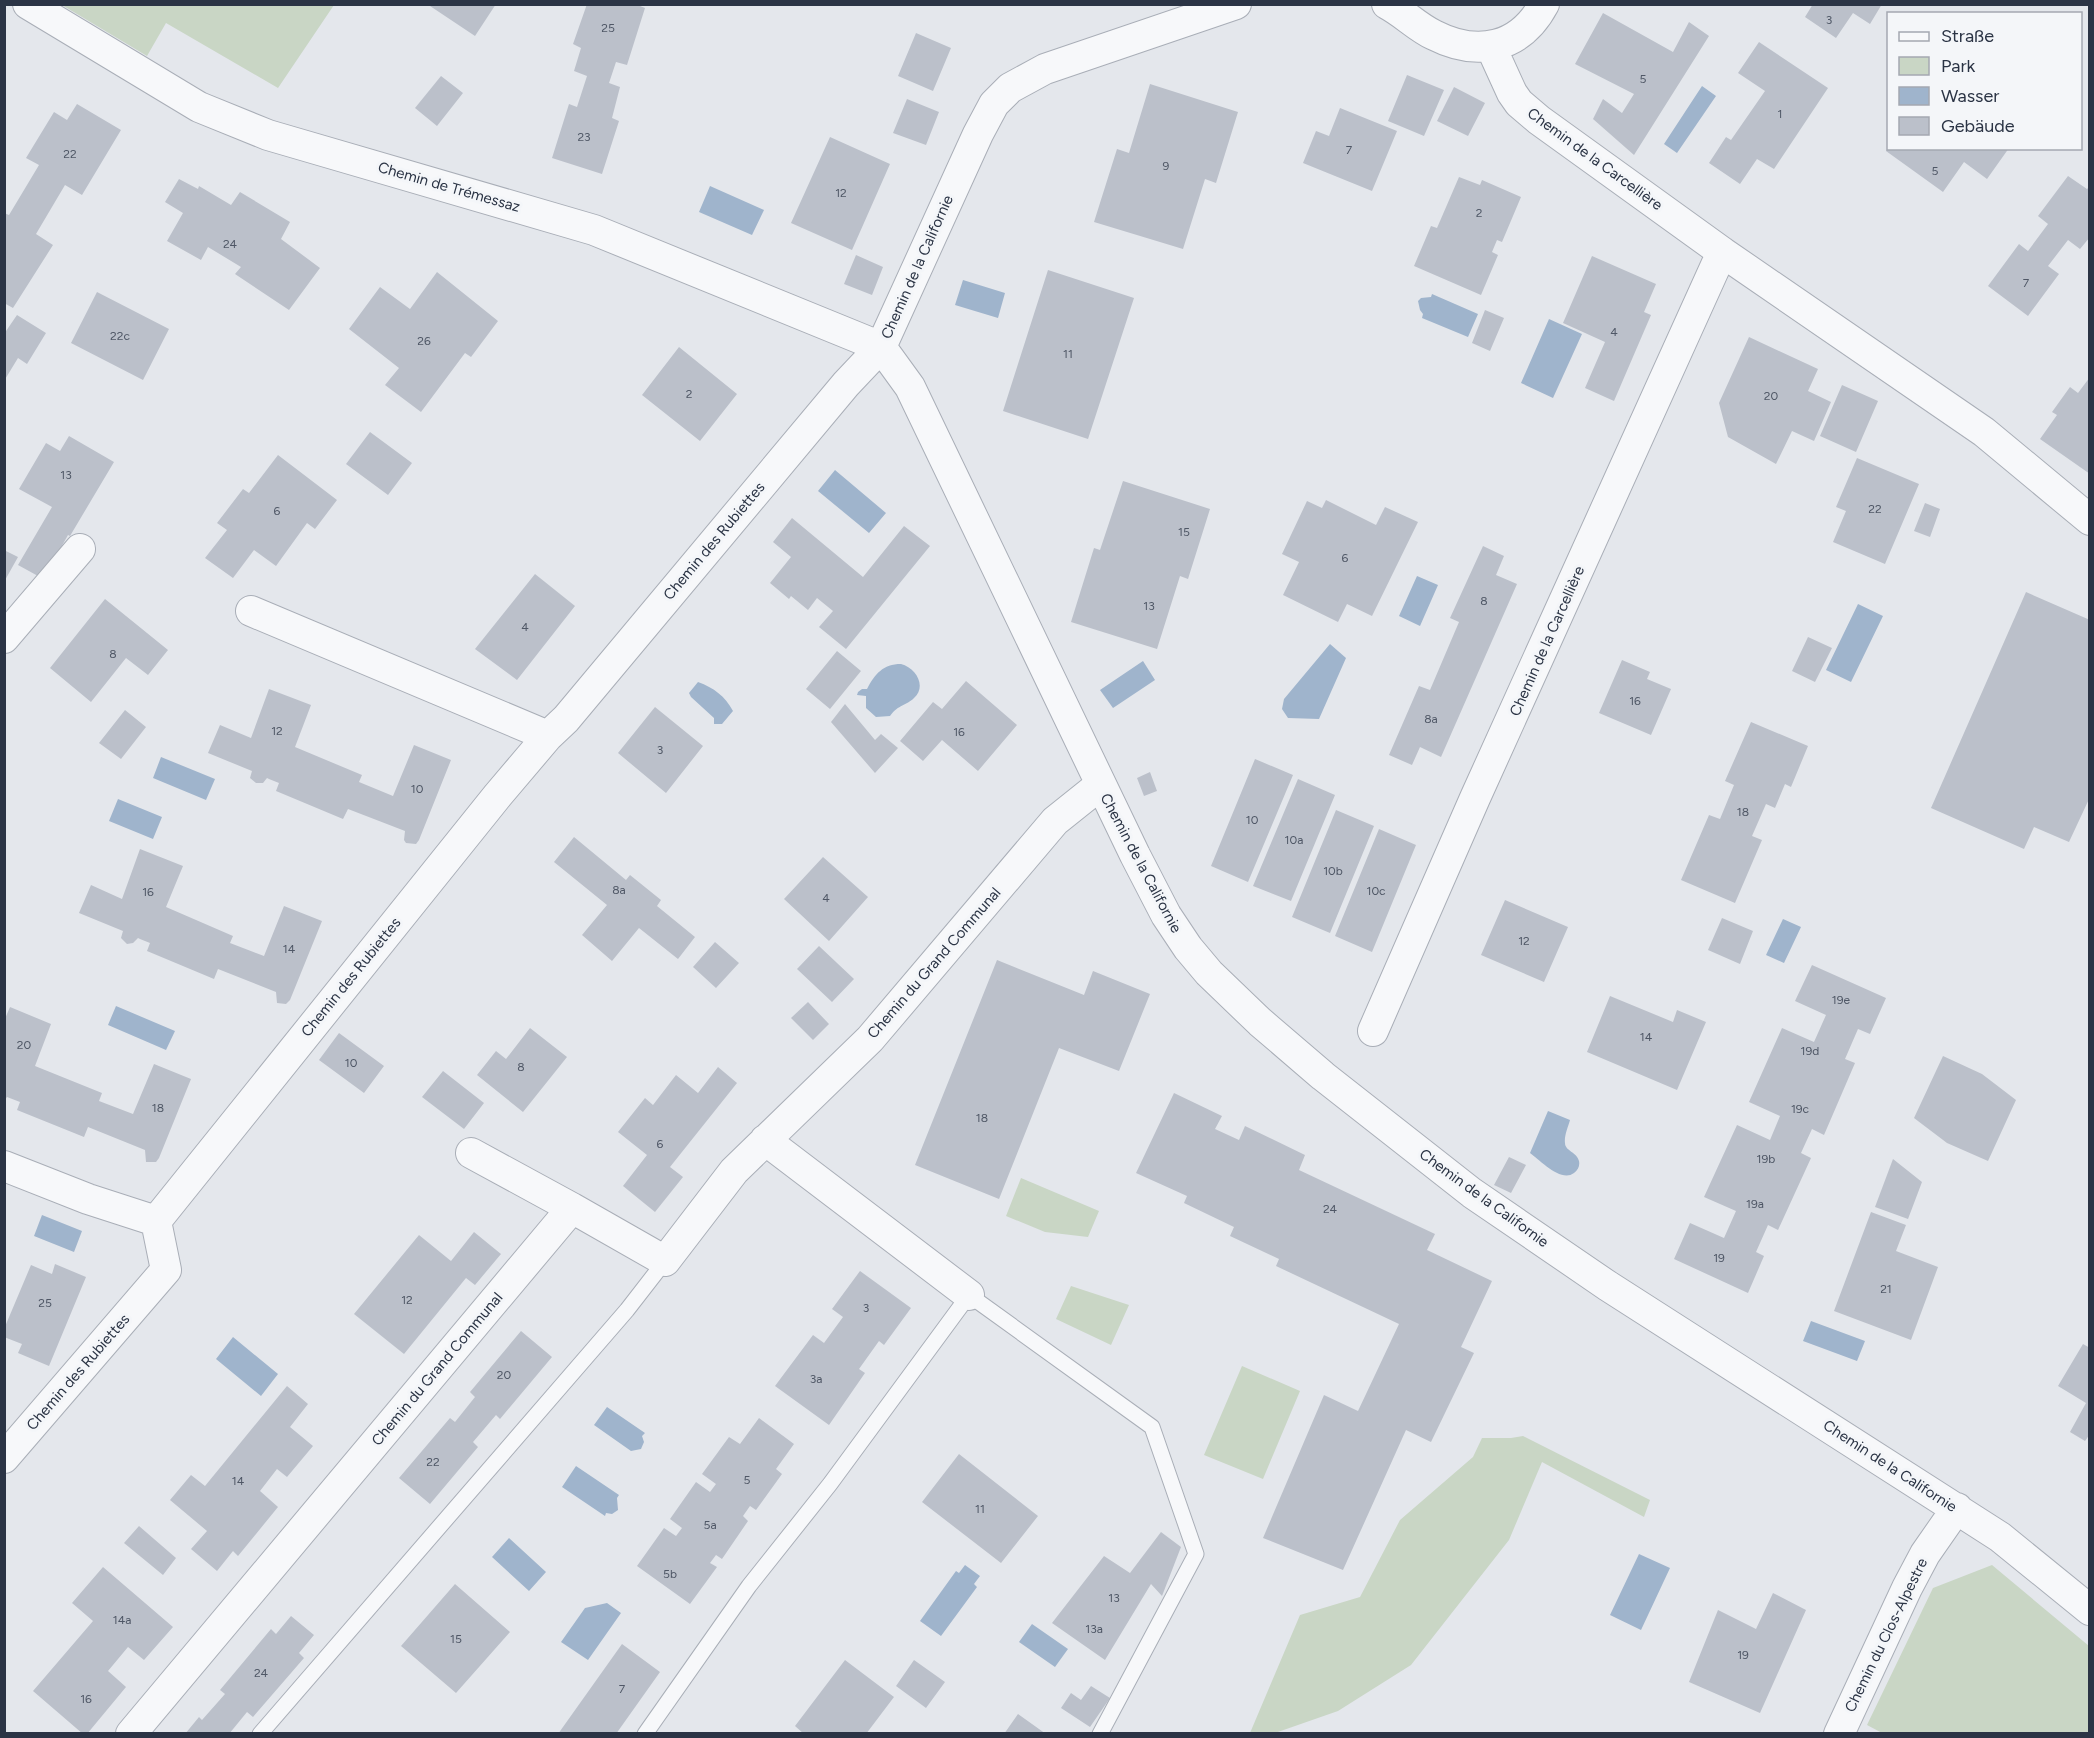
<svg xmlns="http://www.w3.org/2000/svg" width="2094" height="1738" font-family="Figtree,sans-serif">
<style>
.green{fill:#c9d6c5}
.water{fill:#9fb4cc}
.building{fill:#bbc0ca}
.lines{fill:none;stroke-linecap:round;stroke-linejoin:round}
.lane-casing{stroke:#a9aeb7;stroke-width:17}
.street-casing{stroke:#a9aeb7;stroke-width:32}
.lane{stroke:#f7f8fa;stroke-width:15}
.street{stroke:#f7f8fa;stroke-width:30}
.labels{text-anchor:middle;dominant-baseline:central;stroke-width:6;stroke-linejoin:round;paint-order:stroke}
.number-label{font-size:12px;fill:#4f5766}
.street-label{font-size:15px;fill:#2b3445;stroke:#f4f6f9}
</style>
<rect width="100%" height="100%" fill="#e4e7ec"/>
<path class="green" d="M62 5H334L278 88 166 23 147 56Z
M1021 1178 1099 1211 1088 1237 1045 1232 1006 1216Z
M1071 1286 1129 1305 1111 1345 1056 1319Z
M1242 1366 1300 1391 1263 1479 1204 1455Z
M1523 1436 1650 1500 1644 1517 1542 1462 1509 1540 1411 1665 1338 1711 1275 1733H1250L1300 1615 1360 1597 1400 1520 1473 1457 1482 1438H1511Z
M1992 1565 2089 1646V1733L1884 1734 1867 1725 1933 1588Z"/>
<path class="water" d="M1702 86 1716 96 1677 153 1664 144Z
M710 186 764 210 752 235 699 212Z
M963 280 1005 293 998 318 955 305Z
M1432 294 1478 314 1468 337 1422 318 1423 314 1420 310 1418 301 1421 298 1431 297Z
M1549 319 1582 334 1553 398 1521 383Z
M835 470 886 513 869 533 818 491Z
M1417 576 1438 585 1420 626 1399 616Z
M1858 604 1883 616 1851 682 1826 670Z
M1330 644 1346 658 1319 719 1288 718 1282 709 1284 699Z
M1143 661 1155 680 1113 708 1100 690Z
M901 664C916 668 927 686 914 698 906 706 899 704 890 716L876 717 866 708V696L857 695 858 692 862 689H867C875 674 883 664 901 664Z
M698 682C714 688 725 696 733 711L722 724H714V718L691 697 689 693Z
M161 757 215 779 206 800 153 778Z
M118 799 162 817 153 839 109 821Z
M1783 919 1801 927 1784 963 1766 955Z
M116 1006 175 1031 166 1050 108 1025Z
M1548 1111 1570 1120C1568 1127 1564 1136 1565 1143 1565 1151 1577 1152 1579 1161 1580 1166 1578 1170 1574 1173 1561 1183 1540 1160 1530 1153Z
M42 1215 82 1231 74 1252 34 1236Z
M1811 1321 1865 1341 1857 1361 1803 1341Z
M233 1337 278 1374 261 1396 216 1359Z
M607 1407 645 1433 642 1436 644 1442 641 1449 631 1451 594 1425Z
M576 1466 619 1495 617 1498 618 1510 612 1514 606 1513 605 1516 562 1487Z
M509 1538 546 1572 529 1591 492 1557Z
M1639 1554 1670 1568 1641 1630 1610 1615Z
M965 1565 980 1576 974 1584 977 1587 941 1636 920 1621 956 1571 959 1573Z
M607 1603 621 1613 588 1660 561 1642 585 1608Z
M1032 1624 1068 1649 1055 1667 1019 1642Z"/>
<path class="building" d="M427 4H496L475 36Z
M587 4H635L645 8 627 65 616 62 609 83 620 87 612 118 619 121 602 174 552 158 569 104 577 107 587 76 574 71 581 48 573 44Z
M1813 4H1882L1870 24 1853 13 1836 38 1805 17Z
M1603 13 1673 52 1689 22 1709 36 1634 155 1593 119 1603 99 1622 113 1634 94 1575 64Z
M916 33 951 48 933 91 898 76Z
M1759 42 1828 88 1774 169 1757 159 1740 184 1709 163 1726 137 1731 140 1765 91 1738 73Z
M1407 75 1444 90 1424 136 1388 121Z
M441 76 463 93 437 126 415 108Z
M1150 84 1238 112 1216 183 1205 179 1183 249 1094 222 1117 149 1129 153Z
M1454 87 1485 103 1468 136 1437 121Z
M907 99 939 112 926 145 893 133Z
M77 104 121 130 82 195 65 185 36 234 53 245 13 308 4 303V213L9 215 39 165 26 158 54 112 67 120Z
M1340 108 1397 131 1372 191 1303 163 1316 131 1329 136Z
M830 137 890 164 852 250 791 223Z
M1888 148H2009L1987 179 1964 162 1943 192 1886 151Z
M2068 176 2087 189 2090 186V237L2080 249 2068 240 2048 266 2059 274 2028 316 1988 286 2019 244 2028 251 2048 224 2038 216Z
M1459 177 1480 185 1482 180 1521 197 1502 242 1497 240 1492 252 1498 255 1481 295 1414 266 1431 226 1437 228Z
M179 179 198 189 199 186 231 205 240 192 290 222 281 239 320 268 289 310 235 274 241 267 208 247 201 260 167 241 183 213 165 202Z
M856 255 883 267 872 295 844 284Z
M1592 256 1656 284 1644 312 1651 315 1614 401 1585 388 1605 342 1563 323Z
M1048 270 1134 298 1088 439 1003 411Z
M437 272 498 321 471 357 465 353 421 412 385 385 399 368 349 329 380 287 410 309Z
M97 292 169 329 143 380 71 343Z
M1485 310 1504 318 1490 351 1472 343Z
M17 315 46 333 27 364 18 358 4 381V334Z
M1749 337 1818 369 1808 391 1831 402 1814 441 1792 431 1776 464 1728 437 1719 403Z
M679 347 737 394 700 441 642 395Z
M2090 377V474L2040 439 2057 415 2052 412 2070 387 2078 393Z
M1842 385 1878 401 1856 452 1820 436Z
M370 432 412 463 388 495 346 464Z
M69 436 114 462 70 536 68 535 59 551 38 576 18 565 52 507 19 489 46 443 60 451Z
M278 455 337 500 315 529 307 523 276 566 254 550 233 578 205 558 227 530 217 523 243 489 249 493Z
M1857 458 1919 484 1885 564 1833 542 1846 511 1836 507Z
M1123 481 1210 509 1188 579 1180 576 1157 649 1071 622 1094 548 1100 550Z
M1326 500 1376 525 1385 507 1418 522 1372 616 1347 604 1338 622 1283 595 1299 562 1282 554 1307 501 1322 508Z
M1925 503 1940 509 1930 537 1914 531Z
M792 518 863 577 904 526 930 546 846 649 819 627 833 611 817 598 808 610 791 596 789 599 770 583 791 557 773 542Z
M1483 546 1504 556 1496 575 1517 584 1441 757 1420 747 1412 765 1389 755 1419 686 1430 690 1459 622 1450 618Z
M4 550 18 557 4 582Z
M535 574 575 606 517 680 475 649Z
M2026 592 2090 620V797L2069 842 2034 827 2024 849 1931 808Z
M105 599 168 650 148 675 126 658 91 702 50 668Z
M1808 637 1832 648 1815 682 1792 671Z
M837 651 861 671 830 709 806 689Z
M1622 660 1650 672 1647 679 1671 689 1651 735 1599 713Z
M966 681 1017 725 978 771 942 740 923 761 900 741 933 702 942 709Z
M269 689 311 705 295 747 362 775 359 782 393 796 414 745 451 760 419 840 416 844 406 843 404 840 405 831 348 809 343 819 276 791 279 783 269 779 267 778 263 783H256L250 778 252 771 208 753 220 725 251 738Z
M845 704 875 740 881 734 898 748 875 773 831 722Z
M655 707 703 746 666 793 618 753Z
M125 710 146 727 121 759 99 743Z
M1751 722 1808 746 1791 787 1785 784 1775 808 1766 804 1752 836 1762 840 1735 903 1681 880 1709 815 1720 819 1734 785 1725 781Z
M1255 759 1293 775 1248 882 1211 866Z
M1150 772 1157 791 1144 796 1137 778Z
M1298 779 1335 795 1291 901 1253 886Z
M1336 810 1374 826 1330 933 1292 917Z
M1379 829 1416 845 1372 952 1335 936Z
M574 837 626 880 630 875 661 900 657 906 695 937 678 959 639 928 612 961 582 935 607 905 554 862Z
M140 849 183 866 166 907 233 936 230 943 264 956 284 906 322 921 290 1000 286 1004 277 1003 276 992 218 969 214 979 147 951 150 943 140 939 138 938 133 943 127 944 121 938 123 931 79 913 91 885 122 899Z
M823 857 868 897 829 941 784 899Z
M1505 900 1568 927 1544 982 1481 955Z
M1722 918 1753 931 1740 964 1708 950Z
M715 942 739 963 716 988 693 967Z
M819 946 854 979 832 1002 797 969Z
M997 960 1084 995 1093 971 1150 994 1119 1071 1059 1048 999 1199 915 1165Z
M1812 965 1886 998 1870 1034 1858 1029 1845 1059 1855 1063 1824 1135 1812 1129 1806 1142 1801 1153 1811 1158 1778 1230 1768 1225 1756 1252 1764 1256 1748 1293 1674 1259 1690 1223 1724 1238 1736 1211 1704 1197 1737 1125 1770 1140 1780 1116 1749 1102 1782 1028 1814 1042 1826 1015 1795 1001Z
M1610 996 1673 1022 1677 1010 1706 1022 1677 1090 1587 1052Z
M808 1002 829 1024 813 1040 791 1018Z
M10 1007 51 1024 35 1066 102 1093 99 1101 133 1114 154 1064 191 1079 159 1158 156 1162H146L145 1150 88 1127 84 1137 17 1110 20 1102 7 1097 4 1101V1021Z
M530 1028 567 1057 523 1112 477 1075 496 1051 506 1059Z
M339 1033 384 1066 364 1093 319 1060Z
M1943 1056 1982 1074 2016 1100 1988 1161 1947 1143 1914 1118Z
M718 1067 737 1083 670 1167 683 1177 655 1212 623 1186 647 1155 618 1132 645 1098 653 1105 676 1075 698 1093Z
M443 1071 484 1103 464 1129 422 1097Z
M1174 1093 1222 1116 1215 1129 1239 1140 1245 1126 1305 1155 1299 1170 1435 1234 1427 1250 1492 1281 1461 1347 1474 1353 1431 1442 1406 1430 1343 1570 1263 1538 1324 1395 1358 1411 1399 1324 1276 1266 1279 1259 1230 1236 1234 1227 1184 1203 1187 1196 1136 1173Z
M1509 1157 1526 1165 1511 1193 1494 1185Z
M1893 1159 1922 1182 1908 1219 1875 1207Z
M1871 1212 1906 1225 1896 1251 1938 1267 1911 1340 1834 1311Z
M474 1232 501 1254 475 1285 466 1278 404 1354 354 1314 419 1235 451 1261Z
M55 1264 86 1277 49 1366 18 1353 22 1344 4 1337V1329L31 1265 52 1274Z
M860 1271 911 1308 884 1345 879 1341 859 1369 865 1373 829 1425 775 1386 813 1335 824 1343 843 1317 832 1309Z
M521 1331 552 1357 500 1419 496 1415 473 1442 478 1447 430 1504 399 1478 450 1418 455 1422 475 1397 470 1392Z
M2083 1344 2090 1348V1434L2085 1441 2070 1432 2086 1403 2058 1386Z
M287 1386 308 1404 290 1427 313 1446 287 1477 277 1469 260 1491 278 1507 238 1556 233 1551 217 1571 191 1549 207 1531 170 1500 191 1475 205 1486Z
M759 1418 794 1444 776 1469 782 1474 756 1510 750 1506 743 1516 748 1521 722 1559 716 1555 710 1563 717 1567 690 1604 637 1566 664 1528 676 1536 682 1528 670 1519 696 1482 710 1492 716 1484 702 1474 729 1437 740 1444Z
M959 1454 1038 1516 1001 1563 922 1502Z
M139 1526 176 1558 163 1575 124 1543Z
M1161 1532 1181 1547 1162 1596 1151 1584 1105 1660 1052 1623 1104 1556 1130 1573Z
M103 1567 173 1627 144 1660 128 1647 108 1671 126 1687 87 1734H83L33 1691 93 1621 72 1603Z
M455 1584 510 1632 456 1693 401 1646Z
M1773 1593 1806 1610 1760 1713 1689 1682 1718 1610 1756 1629Z
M291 1616 314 1635 299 1653 304 1658 253 1717 247 1712 229 1734H185L199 1717 202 1720 225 1694 220 1690 271 1629 276 1634Z
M622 1644 660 1672 616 1734H558Z
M845 1660 894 1697 866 1734H804L795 1726Z
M914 1660 945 1682 926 1708 896 1686Z
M1091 1686 1110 1698 1090 1727 1061 1708 1071 1693 1081 1700Z
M1018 1714 1046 1734H1004Z"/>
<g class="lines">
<defs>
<path id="lane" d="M260 1734 627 1310 665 1261
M645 1734 749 1586 830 1484 969 1295 1152 1427 1196 1554 1100 1734"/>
<path id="street" d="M28 4 199 107 268 135 594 230 881 347
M1387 4C1404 13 1417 27 1434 35 1477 57 1520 49 1544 4
M1491 47 1512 93 1519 103 1539 120 1722 252 1984 432 2090 520
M881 347 910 387 1135 855 1166 915 1188 948 1209 973 1260 1022 1323 1076 1472 1193 1608 1286 2000 1537 2090 1610
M251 611 548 736
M4 638 80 549
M1373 1031 1475 798 1722 252
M765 1140 969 1295
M471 1153 572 1208
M4 1166 88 1199 156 1221
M4 1458 166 1270 156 1221 498 795 548 736 566 719 846 384 881 347 978 134 994 104 1010 88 1045 69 1236 4
M131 1734 572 1208 665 1261 734 1171 870 1039 1055 821 1100 785
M1839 1734 1907 1588 1925 1554 1957 1508"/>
</defs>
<use href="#lane" class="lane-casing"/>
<use href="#street" class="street-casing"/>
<use href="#lane" class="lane"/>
<use href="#street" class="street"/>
</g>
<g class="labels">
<g class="number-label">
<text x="1829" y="20">3</text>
<text x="608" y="28">25</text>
<text x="1643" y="79">5</text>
<text x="1780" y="114">1</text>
<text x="584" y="137">23</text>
<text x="1349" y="150">7</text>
<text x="70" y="154">22</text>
<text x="1166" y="166">9</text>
<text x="1935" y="171">5</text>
<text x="841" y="193">12</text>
<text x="1479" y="213">2</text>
<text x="230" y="244">24</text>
<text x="2026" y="283">7</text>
<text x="1614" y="332">4</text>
<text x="120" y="336">22c</text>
<text x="424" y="341">26</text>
<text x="1068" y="354">11</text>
<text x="689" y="394">2</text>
<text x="1771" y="396">20</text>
<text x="66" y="475">13</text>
<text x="1875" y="509">22</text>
<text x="277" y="511">6</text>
<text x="1184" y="532">15</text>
<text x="1345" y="558">6</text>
<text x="1484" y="601">8</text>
<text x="1149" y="606">13</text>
<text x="525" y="627">4</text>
<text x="113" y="654">8</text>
<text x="1635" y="701">16</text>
<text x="1431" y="719">8a</text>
<text x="277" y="731">12</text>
<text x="959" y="732">16</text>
<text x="660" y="750">3</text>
<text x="417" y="789">10</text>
<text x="1743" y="812">18</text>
<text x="1252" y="820">10</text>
<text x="1294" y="840">10a</text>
<text x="1333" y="871">10b</text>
<text x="619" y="890">8a</text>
<text x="1376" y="891">10c</text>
<text x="148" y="892">16</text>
<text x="826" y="898">4</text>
<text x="1524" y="941">12</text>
<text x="289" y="949">14</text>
<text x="1841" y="1000">19e</text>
<text x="1646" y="1037">14</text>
<text x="24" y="1045">20</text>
<text x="1810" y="1051">19d</text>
<text x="351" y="1063">10</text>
<text x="521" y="1067">8</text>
<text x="158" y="1108">18</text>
<text x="1800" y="1109">19c</text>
<text x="982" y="1118">18</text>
<text x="660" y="1144">6</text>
<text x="1766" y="1159">19b</text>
<text x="1755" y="1204">19a</text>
<text x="1330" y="1209">24</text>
<text x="1719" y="1258">19</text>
<text x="1886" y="1289">21</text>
<text x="407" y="1300">12</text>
<text x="45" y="1303">25</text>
<text x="866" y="1308">3</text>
<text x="504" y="1375">20</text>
<text x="816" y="1379">3a</text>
<text x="433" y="1462">22</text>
<text x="747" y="1480">5</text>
<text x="238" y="1481">14</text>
<text x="980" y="1509">11</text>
<text x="710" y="1525">5a</text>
<text x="670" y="1574">5b</text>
<text x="1114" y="1598">13</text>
<text x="122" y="1620">14a</text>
<text x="1094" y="1629">13a</text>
<text x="456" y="1639">15</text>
<text x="1743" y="1655">19</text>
<text x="261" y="1673">24</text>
<text x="622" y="1689">7</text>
<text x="86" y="1699">16</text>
</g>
<g class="street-label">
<text transform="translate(1595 159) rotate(36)">Chemin de la Carcellière</text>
<text transform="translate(449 187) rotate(16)">Chemin de Trémessaz</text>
<text transform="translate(917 267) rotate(-66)">Chemin de la Californie</text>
<text transform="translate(714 541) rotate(-50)">Chemin des Rubiettes</text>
<text transform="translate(1547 641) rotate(-66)">Chemin de la Carcellière</text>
<text transform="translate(1141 863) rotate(62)">Chemin de la Californie</text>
<text transform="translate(934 963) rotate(-49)">Chemin du Grand Communal</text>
<text transform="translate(351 977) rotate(-51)">Chemin des Rubiettes</text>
<text transform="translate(1484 1198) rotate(36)">Chemin de la Californie</text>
<text transform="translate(437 1369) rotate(-50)">Chemin du Grand Communal</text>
<text transform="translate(78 1372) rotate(-49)">Chemin des Rubiettes</text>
<text transform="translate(1890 1466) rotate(33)">Chemin de la Californie</text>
<text transform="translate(1886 1635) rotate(-64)">Chemin du Clos-Alpestre</text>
</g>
</g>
<rect width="2094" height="1738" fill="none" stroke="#2b3445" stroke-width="12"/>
<rect x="1887" y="12" width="195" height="138" fill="#f4f6f9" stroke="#a4a8b1" stroke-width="1.5"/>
<rect x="1899" y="32" width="30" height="9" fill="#f7f8fa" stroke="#a4a8b1" stroke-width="1.5"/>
<text x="1941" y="42" font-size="18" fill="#2b3445">Straße</text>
<rect x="1899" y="57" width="30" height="18" fill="#c9d6c5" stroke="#a4a8b1" stroke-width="1.5"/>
<text x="1941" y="72" font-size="18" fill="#2b3445">Park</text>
<rect x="1899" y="87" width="30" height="18" fill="#9fb4cc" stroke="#a4a8b1" stroke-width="1.5"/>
<text x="1941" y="102" font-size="18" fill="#2b3445">Wasser</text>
<rect x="1899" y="117" width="30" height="18" fill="#bbc0ca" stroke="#a4a8b1" stroke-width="1.5"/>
<text x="1941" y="132" font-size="18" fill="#2b3445">Gebäude</text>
</svg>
